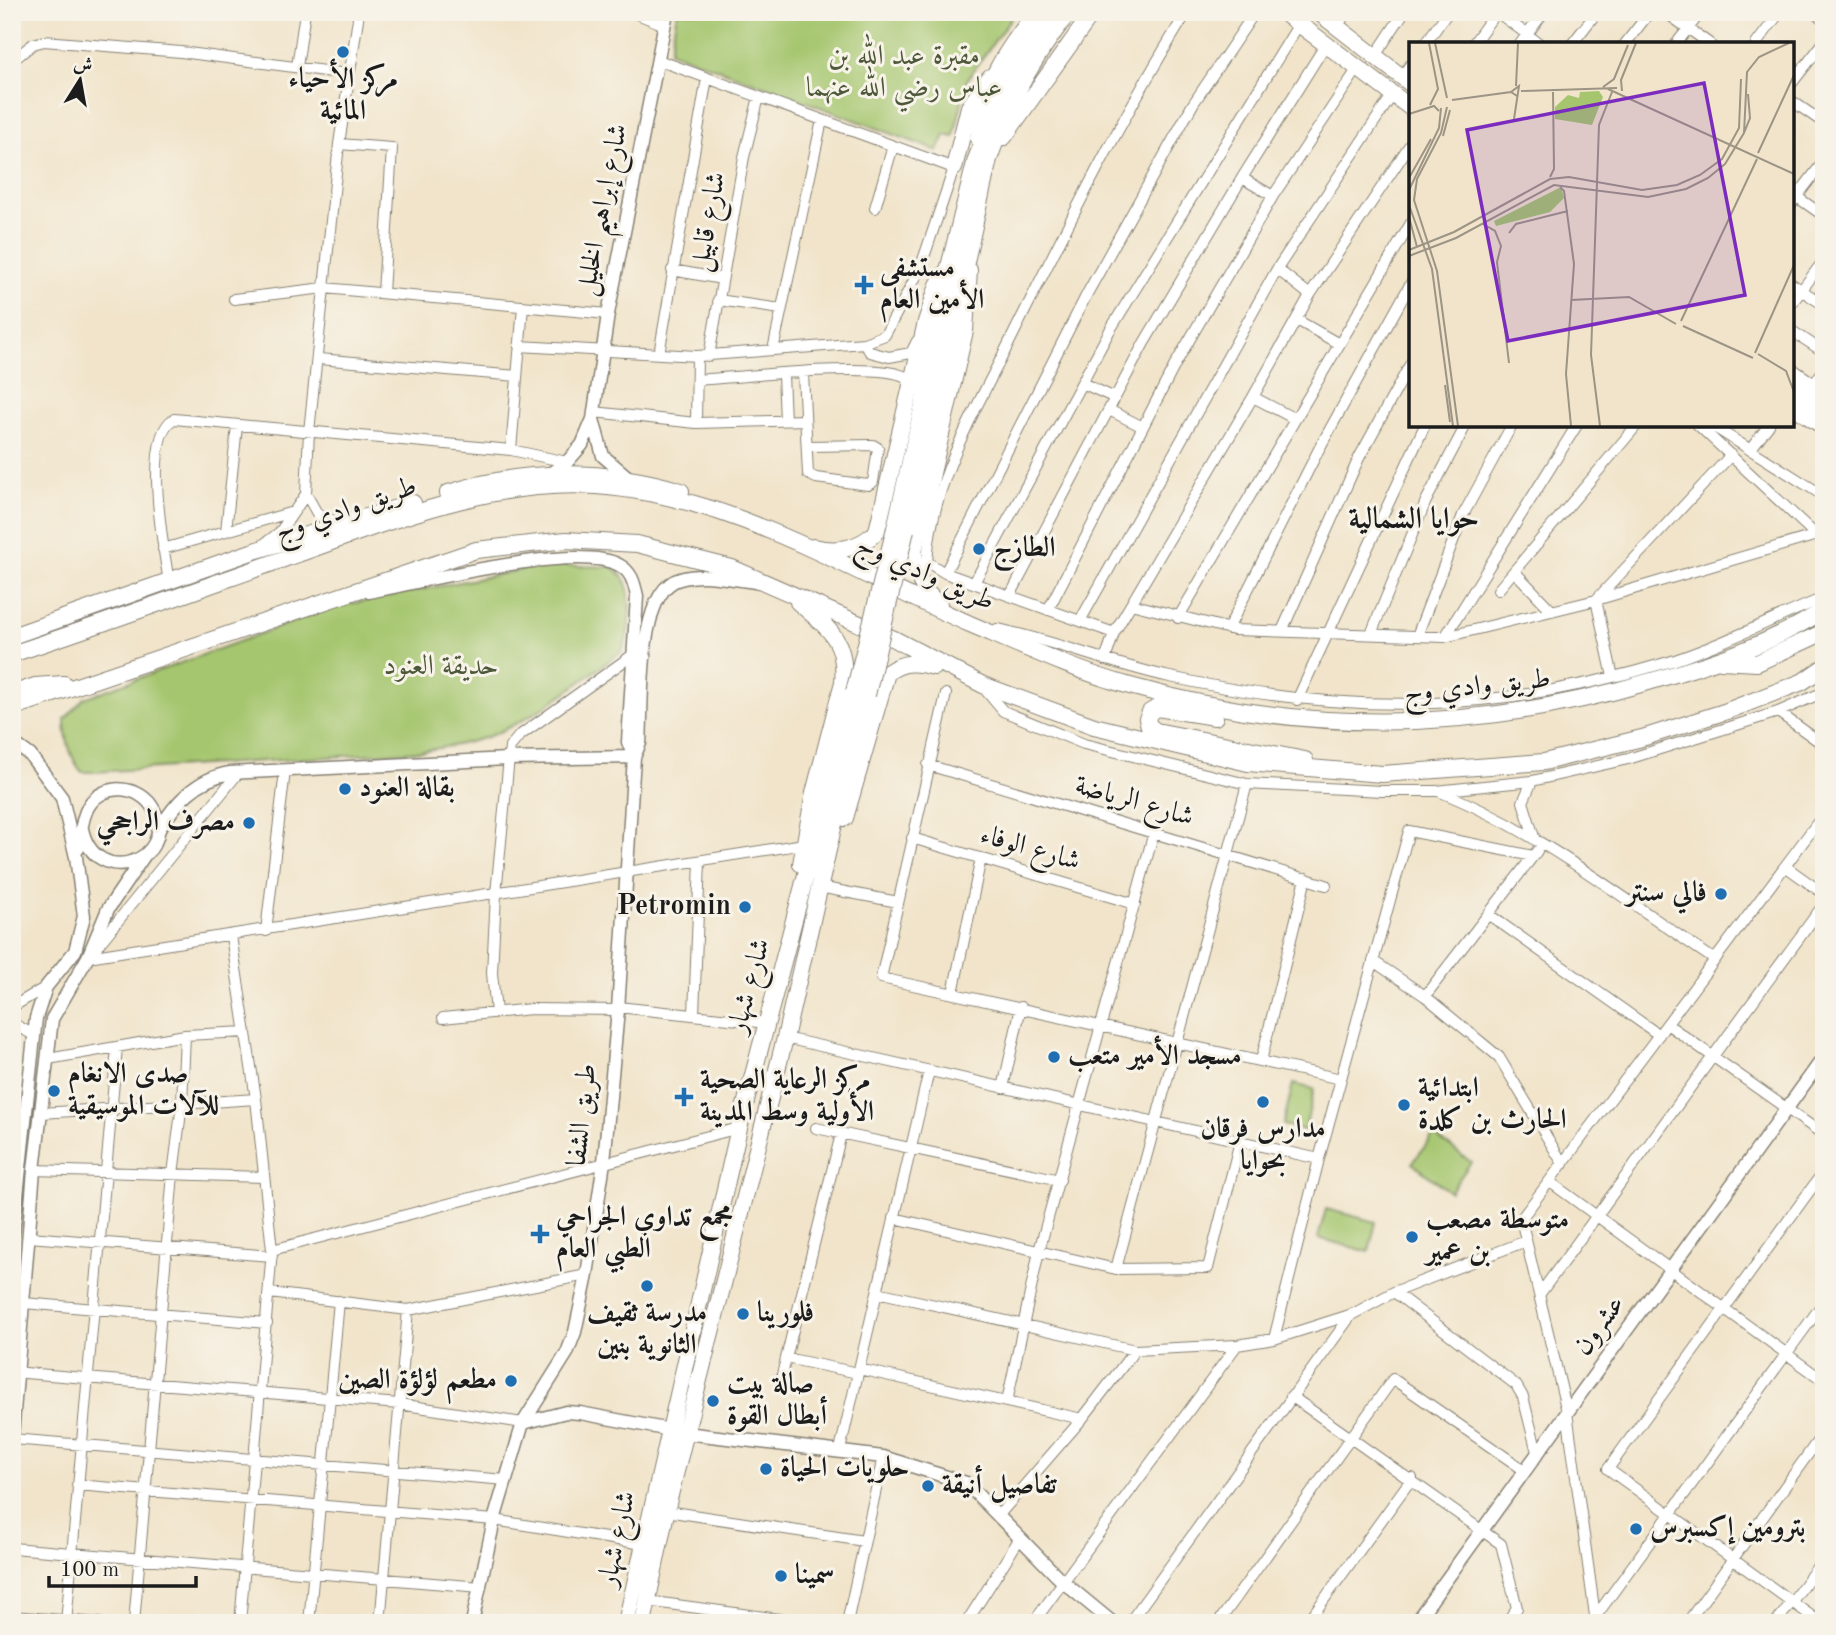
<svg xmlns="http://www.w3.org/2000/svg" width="1836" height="1635" font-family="'Old Standard TT',Amiri,serif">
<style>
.green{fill:#a5c66e;stroke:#607145;stroke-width:2}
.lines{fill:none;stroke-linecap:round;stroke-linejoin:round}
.minor-casing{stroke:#868073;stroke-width:12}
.tertiary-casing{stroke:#868073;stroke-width:15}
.primary-casing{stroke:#868073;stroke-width:18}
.trunk-casing{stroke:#868073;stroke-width:18}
.minor{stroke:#fff;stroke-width:10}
.tertiary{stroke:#fff;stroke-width:12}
.primary{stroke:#fff;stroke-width:16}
.trunk{stroke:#fff;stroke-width:16}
.trunk-bridge-casing{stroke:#868073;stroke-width:18;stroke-linecap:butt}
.trunk-bridge{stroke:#fff;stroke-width:16}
.poi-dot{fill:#1f6fb2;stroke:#f7f3e8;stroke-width:2.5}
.labels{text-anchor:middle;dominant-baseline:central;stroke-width:6;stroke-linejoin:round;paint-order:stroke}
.park-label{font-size:28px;fill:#4c5839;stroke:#f7f3e8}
.poi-label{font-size:28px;font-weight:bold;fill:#1c1c1c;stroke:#f7f3e8;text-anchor:start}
.street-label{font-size:28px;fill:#1c1c1c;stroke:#f7f3e8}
.neighbourhood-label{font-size:30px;font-weight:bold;fill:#1c1c1c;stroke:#f7f3e8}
.inset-road{fill:none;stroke:#9c9484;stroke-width:2}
.view{fill:#7b2cbf;fill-opacity:0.15;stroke:#7b2cbf;stroke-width:3.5}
.inset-edge{fill:none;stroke:#1c1c1c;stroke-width:3.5}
</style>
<rect width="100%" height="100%" fill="#f7f3e8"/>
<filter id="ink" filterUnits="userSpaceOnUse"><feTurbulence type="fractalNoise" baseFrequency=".0143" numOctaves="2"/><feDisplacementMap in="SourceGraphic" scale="14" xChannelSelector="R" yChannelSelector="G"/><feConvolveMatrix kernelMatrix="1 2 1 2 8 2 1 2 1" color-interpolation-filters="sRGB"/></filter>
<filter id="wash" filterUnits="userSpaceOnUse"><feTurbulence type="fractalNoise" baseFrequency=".00686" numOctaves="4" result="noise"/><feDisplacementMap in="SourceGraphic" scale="28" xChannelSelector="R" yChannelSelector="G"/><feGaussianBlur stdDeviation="1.57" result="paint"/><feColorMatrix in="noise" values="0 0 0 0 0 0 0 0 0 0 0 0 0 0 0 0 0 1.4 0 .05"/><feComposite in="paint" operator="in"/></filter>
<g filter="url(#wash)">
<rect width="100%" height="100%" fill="#f1e4ca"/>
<path class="green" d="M677 12H1015L967 80 954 137 945 135 938 151 670 51Z
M546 565 613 567C617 571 623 575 625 580 632 596 631 638 621 652 582 680 544 712 499 732 475 743 447 747 421 751L95 772H82C70 759 65 736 65 719L84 698 334 607Z
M1293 1084 1314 1089 1305 1130 1283 1125Z
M1434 1135 1471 1162 1450 1192 1412 1163Z
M1326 1209 1376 1222 1369 1252 1318 1238Z"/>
</g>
<g filter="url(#ink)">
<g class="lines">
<defs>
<path id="minor" d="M632 12 665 25
M1187 12C1122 116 1067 226 1013 335 977 408 932 479 927 562L945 573 1114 633 1253 397 1310 295 1411 143
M1497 12 1540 44
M1665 12 1710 44
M1814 12 1824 20
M1337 26 1347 12
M1425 44 1448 12
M1473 44 1496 12
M1520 44 1544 12
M1572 44 1597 12
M1625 44 1650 12
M1676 44 1701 12
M1756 44 1780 12
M1375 56 1404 12
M12 61 33 44 44 41 181 52 347 74
M297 67 305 12
M1401 77 1411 64
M1792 83 1824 42
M1792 101 1824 123
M339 144 392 148 383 293
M1242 178 1273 196
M1797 197 1824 216
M1792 203 1824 161
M875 208 893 146
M1277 269 1310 295
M672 270 722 279
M1792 284 1824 305
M234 299 324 288 608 314
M718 300 781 309
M1792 303 1824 260
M1297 320 1339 344
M1792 331 1824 352
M864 343 870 352 889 357 911 353 917 341
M519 346 697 356 864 343 885 335 920 269 954 168 658 60
M773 350 822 120
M659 354 707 78
M709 356 744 157 759 97
M319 359 517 376
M803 373 808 474 816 478 868 485 873 482 878 448 873 445 807 446
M783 375 785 420
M1818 378 1824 369
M697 380C734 378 883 360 907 378L908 386
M1082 383 1115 398
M1253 397 1295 419
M1109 410 1143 427
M594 412 696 423 805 420
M696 423 697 356
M1698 425 1818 537
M1711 425 1824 496
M511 450 523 306
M1750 450 1769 425
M340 523 318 515 306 494 309 432 339 144 359 12
M226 531 237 426
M264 544 280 532 306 494
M163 549 293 512
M1514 571 1552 611
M945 573 1088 292 1193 104 1255 12
M169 582C164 552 142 435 174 419L511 450 567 462
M974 583 1110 330 1299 24
M1498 590 1637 425
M1010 596 1144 343 1242 178 1326 44
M1131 604 1234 630 1445 637 1596 600 1824 533
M1048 610 1176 363 1273 196 1358 68
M1178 618 1411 223
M1080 621 1277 269 1393 94
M997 629C1055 641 1111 664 1170 677 1347 716 1499 714 1672 661 1725 644 1773 618 1824 598
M1228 629 1319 449 1411 283
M1282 631 1359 458 1411 363
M1371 634 1426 501 1466 425
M1417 636 1463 515 1512 425
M1445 637 1577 425
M1105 660 1114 633
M1613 677 1596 600 1731 455
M982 686 1003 711 1084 744 1247 784 1382 791H1436L1532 781 1628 759 1778 712 1824 692
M946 694 881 978 1341 1079
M1297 700 1425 425
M1778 712 1824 745
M928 765 1326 885
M1532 781 1523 802 1535 840
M1438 791C1538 830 1626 901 1715 960
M912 838 1135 904
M1785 866 1824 894
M819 887 898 902
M1488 914 1659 1035
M266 931 285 771
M231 936 256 1099 272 1250 240 1623
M95 949 239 772
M88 957 804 844
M1373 961 1425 996 1499 1057 1563 1164
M953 993 981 858
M1425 996 1537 851
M12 1007 46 987
M618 1007 767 1023
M496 1012 492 973 496 894 510 747 519 736 634 654
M694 1014 700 861
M443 1018 531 1009 618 1010
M12 1023 32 1034
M1667 1024 1824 1135
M785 1038 1319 1159
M48 1059 185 1035 246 1032
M1261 1061 1306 878
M1003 1088 1021 1007
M42 1113 256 1099
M816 1128 1060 1180
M34 1170 263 1177
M1550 1182 1824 1381
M894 1218 1116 1269 1208 1268 1240 1141
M29 1237 272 1256
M272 1250 739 1128
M1116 1269 1247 784
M877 1292 1135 1350 1237 1345 1274 1339 1353 1314 1394 1292 1526 1241
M1394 1292 1516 1385 1523 1397 1537 1452
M270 1293 408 1310 587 1275
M1539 1295 1824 904
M23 1303 267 1323
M1274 1339 1319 1159 1409 831 1533 856
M786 1358 858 1373
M859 1369 1082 1419
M13 1372 399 1404 523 1423
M781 1379 841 1134
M1291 1396 1501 1544 1517 1608 1506 1623
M1007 1402 1039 1251 1154 832
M12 1439 506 1480
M840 1450 929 1071
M77 1485 494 1520 643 1544
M666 1511 864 1541
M998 1516 1082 1419 1135 1350
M12 1548 481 1587
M647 1601 808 1623
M12 1616 100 1623
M1596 1616 1824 1302
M66 1623 117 1047
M134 1623 173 1174 182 1104 185 1035
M309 1623 339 1301
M380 1623 408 1310
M847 1623 883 1457
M966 1623 1020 1538
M1033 1623 1237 1345
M1129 1623 1352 1314
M1218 1623 1393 1379 1524 1470
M1307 1623 1412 1478
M1596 1623 1567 1412 1521 1219 1824 814
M1687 1623 1824 1432
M1776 1623 1824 1558
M1821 1623 1608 1469 1824 1171"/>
<path id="tertiary" d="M593 419 603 456 629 478
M551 473 567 462 582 445 593 419 608 314 667 12
M369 592C420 582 577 542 619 565 632 572 634 583 637 596L628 742 634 757 618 1010 604 1162 587 1275 575 1332 567 1353 523 1423 494 1520 472 1623
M12 742 30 755 62 798 76 857 84 916 75 951 46 987 36 1018 12 1242
M634 757 640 743C643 705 636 590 680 579 704 572 731 579 755 582
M158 831C175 803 196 779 230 773L507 759 634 757
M78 849C81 835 81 819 88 807 102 782 141 784 154 810 178 859 96 892 82 829
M523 1423 566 1412 580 1413 686 1433 883 1457 966 1483 1062 1581 1113 1623
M12 1436 34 1170 52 1019 88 957 108 909 144 856
M1415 1623 1824 1057"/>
<path id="primary" d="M954 168 969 107 990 77
M448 493C523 469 605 468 681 491
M814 547C838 553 859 549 877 531L926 322 938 285 946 272
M798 602C828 628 847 639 843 682L814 793 801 864
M939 604C920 590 916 573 914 551L965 331 969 270
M12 636 257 550 413 503
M12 654C106 623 199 589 292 556 389 522 490 479 596 486 731 495 849 571 970 624 1022 646 1076 671 1130 686 1303 735 1476 733 1648 682 1708 665 1771 644 1824 610
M1721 661 1757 663 1824 632
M12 694 35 686 64 684
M12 708 476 550 566 540 637 544 732 568 894 639 983 685 1094 726 1248 763 1382 774 1544 762 1642 738 1727 711 1802 682 1824 667
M1215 717 1157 708 1150 712 1147 719 1149 726 1156 731 1305 760
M845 818 887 673C903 661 915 662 934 667
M626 1623 739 1128 826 799
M643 1623 668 1503 785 1038 839 802"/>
<path id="trunk" d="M1283 12 1411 108
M1318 12 1411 84
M1004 137 1093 12
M978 138C985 80 1002 57 1036 12
M1792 372 1824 394
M1792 389 1824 411
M1792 405 1824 427
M895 528 923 405 949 267 976 159 1015 65 1053 12
M906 530 989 159C1010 99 1030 63 1069 12
M826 799 854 692
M839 802 867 695"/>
</defs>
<use href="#minor" class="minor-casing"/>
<use href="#tertiary" class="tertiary-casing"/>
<use href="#primary" class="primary-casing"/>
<use href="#trunk" class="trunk-casing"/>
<use href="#minor" class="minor"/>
<use href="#tertiary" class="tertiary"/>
<use href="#primary" class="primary"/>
<use href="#trunk" class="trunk"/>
<defs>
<path id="trunk-bridge" d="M854 692 895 528
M867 695 906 530"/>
</defs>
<use href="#trunk-bridge" class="trunk-bridge-casing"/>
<use href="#trunk-bridge" class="trunk-bridge"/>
</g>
</g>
<g class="poi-dot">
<circle cx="343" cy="52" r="7"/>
<path d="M860.5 274.5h7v7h7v7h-7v7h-7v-7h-7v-7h7z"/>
<circle cx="979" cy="549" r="7"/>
<circle cx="345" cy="789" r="7"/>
<circle cx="249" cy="823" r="7"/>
<circle cx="1721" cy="894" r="7"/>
<circle cx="745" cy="907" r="7"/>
<circle cx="1054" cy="1057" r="7"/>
<circle cx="54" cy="1091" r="7"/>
<path d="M680.5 1086.5h7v7h7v7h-7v7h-7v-7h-7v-7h7z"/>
<circle cx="1263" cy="1102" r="7"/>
<circle cx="1404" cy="1105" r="7"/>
<path d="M536.5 1223.5h7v7h7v7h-7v7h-7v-7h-7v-7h7z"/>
<circle cx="1412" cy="1237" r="7"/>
<circle cx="647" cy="1286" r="7"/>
<circle cx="743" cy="1314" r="7"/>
<circle cx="511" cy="1381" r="7"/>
<circle cx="713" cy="1401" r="7"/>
<circle cx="766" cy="1469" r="7"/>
<circle cx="928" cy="1486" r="7"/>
<circle cx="1636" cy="1529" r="7"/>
<circle cx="781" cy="1576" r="7"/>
</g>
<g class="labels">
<g class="park-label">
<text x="904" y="57">مقبرة عبد الله بن<tspan x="904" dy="32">عباس رضي الله عنهما</tspan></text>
<text x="441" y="667">حديقة العنود</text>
</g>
<g class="poi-label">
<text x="343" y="80" text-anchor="middle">مركز الأحياء<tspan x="343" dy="32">المائية</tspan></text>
<text x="880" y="269">مستشفى<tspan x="880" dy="32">الأمين العام</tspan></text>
<text x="993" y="549">الطازج</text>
<text x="359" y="789">بقالة العنود</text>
<text x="235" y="823" text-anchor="end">مصرف الراجحي</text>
<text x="1707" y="894" text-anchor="end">فالي سنتر</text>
<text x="731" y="907" text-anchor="end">Petromin</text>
<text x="1068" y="1057">مسجد الأمير متعب</text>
<text x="68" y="1075">صدى الانغام<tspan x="68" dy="32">للآلات الموسيقية</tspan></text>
<text x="700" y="1081">مركز الرعاية الصحية<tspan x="700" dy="32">الأولية وسط المدينة</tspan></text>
<text x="1418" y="1089">ابتدائية<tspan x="1418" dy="32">الحارث بن كلدة</tspan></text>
<text x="1263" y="1130" text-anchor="middle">مدارس فرقان<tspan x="1263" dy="32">بحوايا</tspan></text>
<text x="556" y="1218">مجمع تداوي الجراحي<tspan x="556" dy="32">الطبي العام</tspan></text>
<text x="1426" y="1221">متوسطة مصعب<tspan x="1426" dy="32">بن عمير</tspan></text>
<text x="647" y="1314" text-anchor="middle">مدرسة ثقيف<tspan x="647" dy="32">الثانوية بنين</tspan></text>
<text x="757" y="1314">فلورينا</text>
<text x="497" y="1381" text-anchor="end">مطعم لؤلؤة الصين</text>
<text x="727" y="1385">صالة بيت<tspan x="727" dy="32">أبطال القوة</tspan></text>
<text x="780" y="1469">حلويات الحياة</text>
<text x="942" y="1486">تفاصيل أنيقة</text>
<text x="1650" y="1529">بترومين إكسبرس</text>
<text x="795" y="1576">سمينا</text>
</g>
<g class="street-label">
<text transform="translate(603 210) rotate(-79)">شارع إبراهيم الخليل</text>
<text transform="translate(709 222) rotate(-80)">شارع قابيل</text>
<text transform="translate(346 510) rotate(-19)">طريق وادي وج</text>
<text transform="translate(925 574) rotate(24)">طريق وادي وج</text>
<text transform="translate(1477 687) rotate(-6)">طريق وادي وج</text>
<text transform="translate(1134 802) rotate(16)">شارع الرياضة</text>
<text transform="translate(1030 849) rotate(16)">شارع الوفاء</text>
<text transform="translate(750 986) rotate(-75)">شارع شهار</text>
<text transform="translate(583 1115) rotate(-84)">طريق الشفا</text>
<text transform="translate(1600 1326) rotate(-54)">عشرون</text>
<text transform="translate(618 1539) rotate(-78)">شارع شهار</text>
</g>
<g class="neighbourhood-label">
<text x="1414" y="520">حوايا الشمالية</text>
</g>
</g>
<g transform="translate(1409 42)">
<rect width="385" height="385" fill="#f1e4ca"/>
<path d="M190 49 194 55 183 83 146 77V65L159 53 170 56 171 50ZM152 145 155 156 141 170 87 184 85 179Z" fill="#a5c66e"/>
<path class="inset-road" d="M20 1 29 47 21 63M26 1 38 56M107 44 109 1M194 45 205 37 219 3M199 47 385 132M112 49 208 46M213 49 212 38 227 1M43 58 102 50M38 65 32 91 8 137 5 158 28 229 49 384M0 72 25 64 30 69M105 77 110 44 102 50 108 54M335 91 341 76 339 52M34 94 41 68M349 111 385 33M141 135 145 127 144 50M0 136 22 97M151 145 155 149 165 222 157 332 162 384M0 148 30 86 32 66M0 163 23 227 44 384M187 170 182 313 191 384M187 170 190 83 203 50M0 175 8 205M74 182 86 189 92 204 88 220 100 321M100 191 107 182 159 169M0 208 45 190 141 137 160 135 233 148 268 143 291 133 313 117 330 86 332 37M0 214 47 196 145 143 239 155 277 147 299 136 316 122 335 91 338 30 350 15 380 1M162 258 220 255 267 282M272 279 348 117M274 284 344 316M346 311 385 223M349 312 377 329 385 350M36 343 41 380"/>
<path class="view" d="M295 41 336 253 99 299 58 88Z"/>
<rect width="385" height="385" class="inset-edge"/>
</g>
<rect width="1836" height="1635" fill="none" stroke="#f7f3e8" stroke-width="42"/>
<g transform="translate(80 80) rotate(11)" stroke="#f7f3e8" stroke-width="5" paint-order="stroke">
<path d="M0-5L12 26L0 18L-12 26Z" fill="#1c1c1c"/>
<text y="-10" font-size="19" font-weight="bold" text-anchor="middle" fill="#1c1c1c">ش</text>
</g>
<path d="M49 1576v10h147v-10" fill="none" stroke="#1c1c1c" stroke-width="3.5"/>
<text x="60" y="1576" font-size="21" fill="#1c1c1c" stroke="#f7f3e8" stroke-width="5" paint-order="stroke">100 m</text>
</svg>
